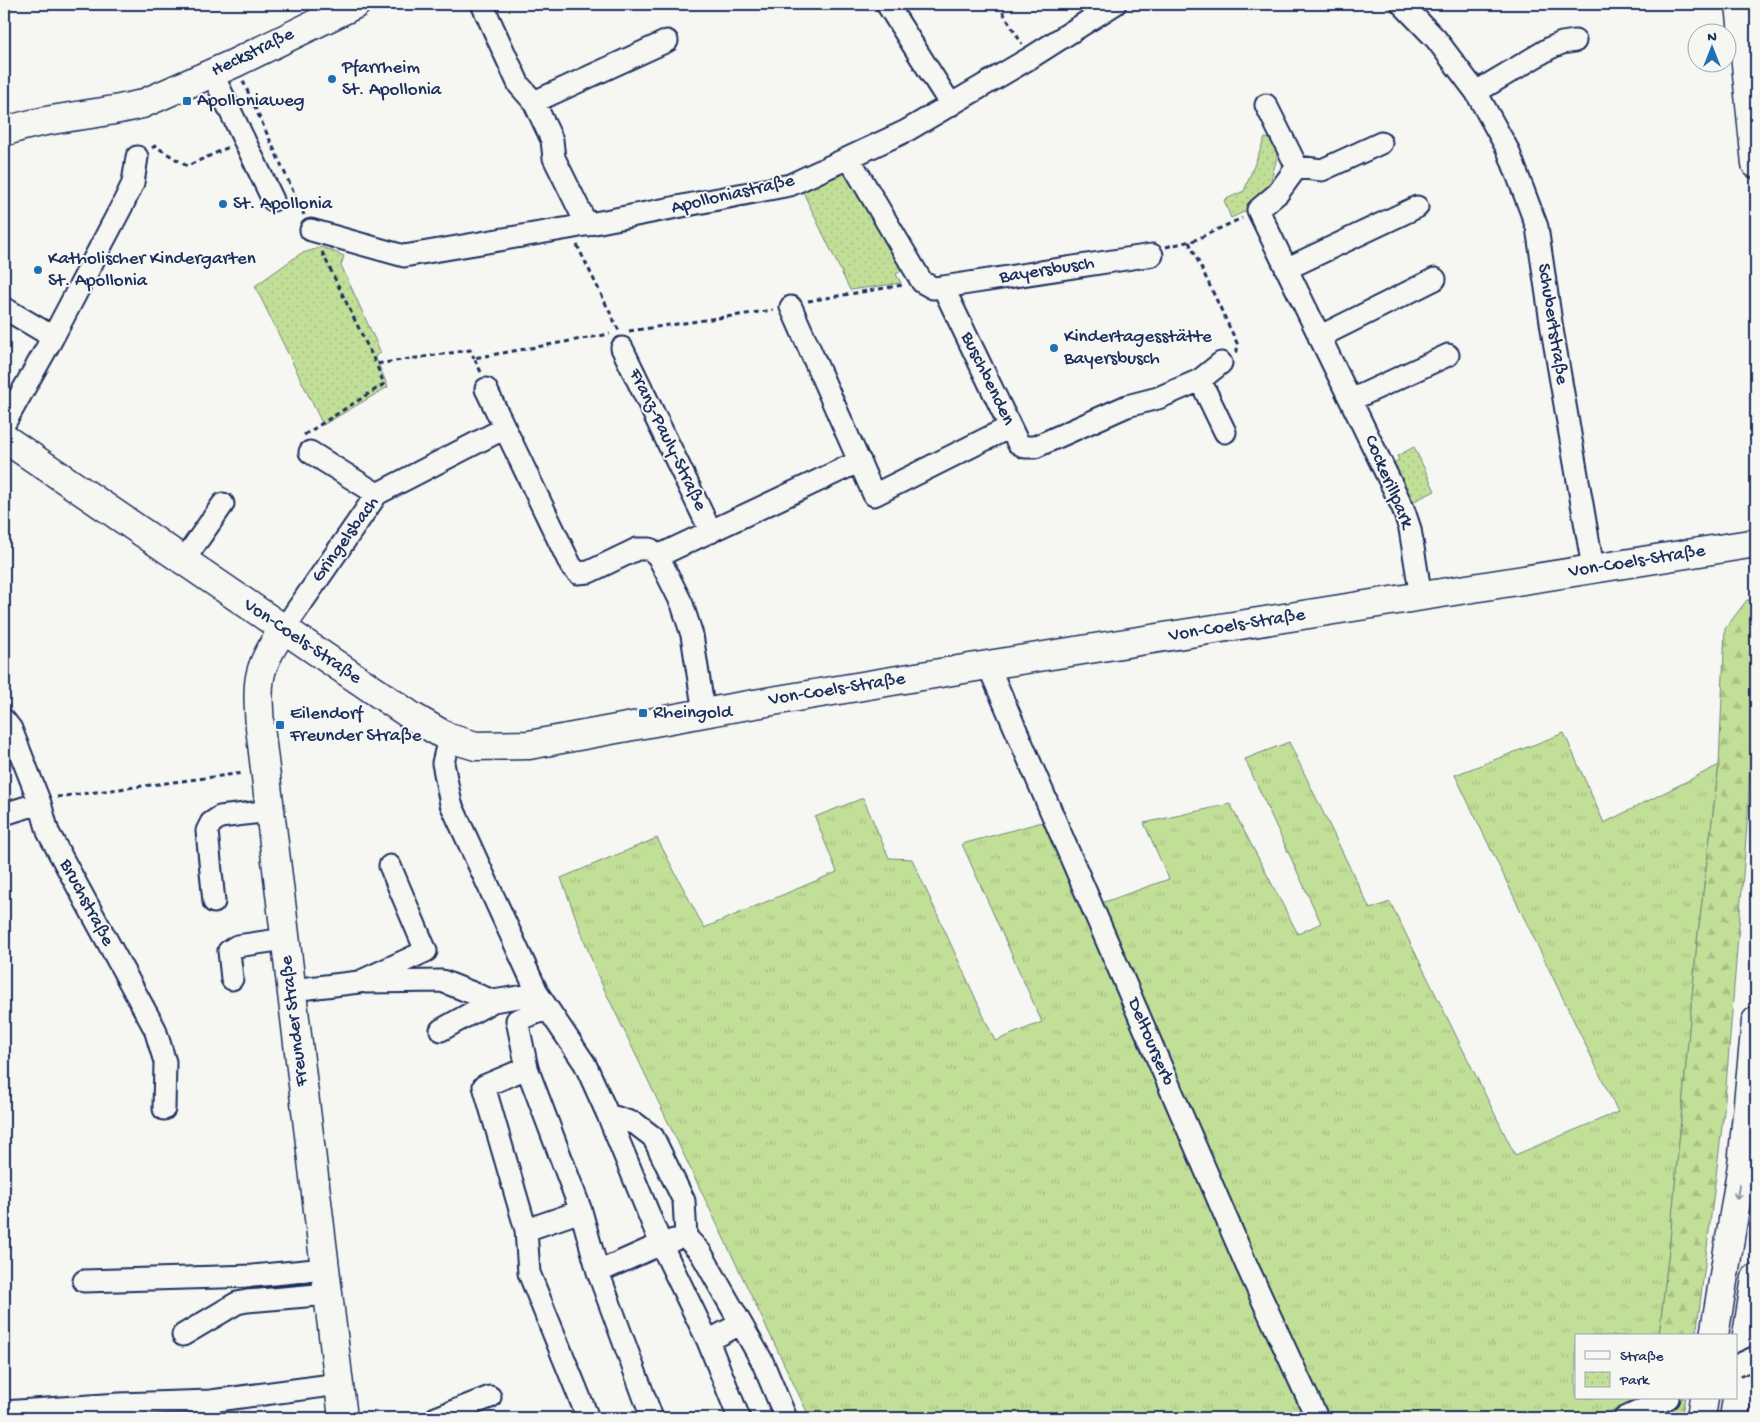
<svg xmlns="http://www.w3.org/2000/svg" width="1760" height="1422" font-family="'Gochi Hand',sans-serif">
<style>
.grass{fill:url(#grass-tufts);stroke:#6e877a}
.forest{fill:url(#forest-firs);stroke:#6e877a}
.park{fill:url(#park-dots);stroke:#6e877a}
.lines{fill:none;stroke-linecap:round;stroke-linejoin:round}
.minor-casing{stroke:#1b2f5e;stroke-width:25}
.major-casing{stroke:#1b2f5e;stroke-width:31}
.highway-casing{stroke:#1b2f5e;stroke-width:31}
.path{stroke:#1b2f5e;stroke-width:3;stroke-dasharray:5 4;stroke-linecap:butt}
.minor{stroke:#f6f6f2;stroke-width:21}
.major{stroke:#f6f6f2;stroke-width:28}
.highway{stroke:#f6f6f2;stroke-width:28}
.minor-bridge-casing{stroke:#1b2f5e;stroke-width:25;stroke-linecap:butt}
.minor-bridge{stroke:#f6f6f2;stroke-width:21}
.oneway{stroke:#8892a8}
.poi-dot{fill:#1f6fb2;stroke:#f6f6f2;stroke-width:2}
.labels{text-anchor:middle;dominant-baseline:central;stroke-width:4;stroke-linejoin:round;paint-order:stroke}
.street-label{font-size:19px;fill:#1b2f5e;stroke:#f6f6f2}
.poi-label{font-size:19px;fill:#1b2f5e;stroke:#f6f6f2;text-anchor:start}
</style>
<defs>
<pattern id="grass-tufts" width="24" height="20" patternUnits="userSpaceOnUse" patternTransform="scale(1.25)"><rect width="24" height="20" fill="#c2df97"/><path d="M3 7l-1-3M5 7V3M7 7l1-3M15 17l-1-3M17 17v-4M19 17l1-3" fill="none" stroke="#a6c085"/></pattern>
<pattern id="forest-firs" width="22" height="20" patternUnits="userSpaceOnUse" patternTransform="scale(1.25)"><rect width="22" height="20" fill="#c2df97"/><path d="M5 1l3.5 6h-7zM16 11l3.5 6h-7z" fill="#a6c085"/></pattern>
<pattern id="park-dots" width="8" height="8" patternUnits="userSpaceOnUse" patternTransform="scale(1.25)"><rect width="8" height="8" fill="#c2df97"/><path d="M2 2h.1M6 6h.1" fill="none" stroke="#a6c085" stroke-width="1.8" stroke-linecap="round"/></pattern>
</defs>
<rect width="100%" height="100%" fill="#f6f6f2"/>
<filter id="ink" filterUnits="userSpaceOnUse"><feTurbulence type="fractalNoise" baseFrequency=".02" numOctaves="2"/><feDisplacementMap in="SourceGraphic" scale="10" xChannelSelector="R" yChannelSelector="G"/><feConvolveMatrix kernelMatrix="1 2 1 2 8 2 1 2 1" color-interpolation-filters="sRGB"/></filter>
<g filter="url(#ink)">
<path class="grass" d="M1564 733 1604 823 1719 765 1697 942 1670 1241 1659 1336H1576V1398H1642L1596 1418H810L597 974 561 878 657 838 704 928 837 872 815 817 863 798 889 858 912 859 995 1041 1042 1022 962 844 1046 821 1085 909 1169 879 1144 823 1230 804 1298 934 1321 923 1245 759 1289 742 1370 909 1390 902 1515 1155 1618 1112 1455 775Z"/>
<path class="forest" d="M1747 600H1756L1748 813 1724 1111 1696 1336H1659L1670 1241 1697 942 1719 765 1725 629Z
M1651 1398H1685L1681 1418H1649Z"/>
<path class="park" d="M1265 138 1275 140 1277 146V157L1268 192 1250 209 1231 218 1224 200 1244 191Z
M847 173 907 268 896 274 901 283 850 290 802 190Z
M322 247 344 256 341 265 381 353 375 356 388 387 323 425 255 286 300 254Z
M1414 447 1435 491 1408 504 1389 465 1399 460 1397 456Z"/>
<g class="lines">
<defs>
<path id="minor" d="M482 4 519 85 534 102 552 140 554 158 587 225
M887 4 951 105
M1402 4 1436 39 1476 92 1508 150 1537 227 1552 329 1593 568
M212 73 273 200
M1476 92 1550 48 1562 43 1575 41
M534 102 667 41
M1266 105 1297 167
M849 158 922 282 933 288 943 287 1018 443 1025 447H1035L1127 406 1158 398 1200 380 1221 363
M1297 167 1278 193 1258 210 1403 508 1410 529 1421 597
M1297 167 1322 170 1381 143
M311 230 404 256 569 228 790 185 906 131 1030 58 1115 4
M1286 269 1417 207
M943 287 1152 255
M791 307 874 495 1010 427
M4 308 53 337
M1319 337 1435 279
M622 348 711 532
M1200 380 1225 432
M486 389 571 566 578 573 589 572 637 549H650L658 556
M1351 400 1448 355
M4 424 53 337 124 202 133 183 137 157
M310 452 377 494
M184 560 223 504
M283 630 377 494 505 428
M988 665 1246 1264 1317 1418
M704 713 692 635 682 604 658 556 860 461
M4 720 11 729 40 803 48 832 155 1029 165 1062 164 1109
M449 738 443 763 451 804 538 994 585 1064 608 1115 661 1244 708 1341 739 1418
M4 814 40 803
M214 902 207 831 211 823 220 817 270 811
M232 979 229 951 237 946 285 939
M366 982 442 981 493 1001
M292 990 359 982 426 951 390 866
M547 1009 517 1020 527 1068 581 1211 598 1272 652 1418
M441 1030 493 1001 538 994
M527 1068 484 1086 526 1230 581 1211
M608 1115 636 1124 653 1137 684 1201 686 1237 701 1253 762 1361 786 1418
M526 1230 529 1273 588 1418
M598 1272 661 1244 674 1240
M84 1281 253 1276 325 1269
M183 1335 237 1303 247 1301 329 1294
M708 1341 740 1324
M4 1412 119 1404 211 1401 339 1384
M436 1418 490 1397
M1625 1418 1668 1398"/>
<path id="major" d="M4 132C49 116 97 116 142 104L235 63 356 4
M4 438 413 717 449 738 476 746 529 745 731 708 988 665 1756 543
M283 630C256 669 257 681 260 727L343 1418"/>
<path id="highway" d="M1740 4 1756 164
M1714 1336 1742 1165 1756 1021
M1701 1418 1704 1398
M1734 1418 1756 1278"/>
</defs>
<use href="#minor" class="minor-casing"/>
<use href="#major" class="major-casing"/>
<use href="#highway" class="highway-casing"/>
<path class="path" d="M998 4 1022 44
M243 81 304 215
M152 148 155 146 187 166 229 147
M1189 242 1238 345 1236 355
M577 245 619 331
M1166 247 1195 240 1242 218
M322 252 376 364 470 350 474 358
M808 301 903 285
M629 331 773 310
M481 372 474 358 610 334
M304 435 384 384 376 364
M57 797 244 773"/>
<use href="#minor" class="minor"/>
<use href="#major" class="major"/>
<use href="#highway" class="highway"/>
<defs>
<path id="minor-bridge" d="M1736 1366 1756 1357"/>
</defs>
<use href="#minor-bridge" class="minor-bridge-casing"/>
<use href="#minor-bridge" class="minor-bridge"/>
</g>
<defs><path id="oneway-shaft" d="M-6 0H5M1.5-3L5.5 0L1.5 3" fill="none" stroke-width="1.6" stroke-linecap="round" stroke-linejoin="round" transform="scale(1.25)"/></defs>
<use class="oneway" href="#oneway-shaft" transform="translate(1738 1192) rotate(99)"/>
</g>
<g class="poi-dot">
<circle cx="332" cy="79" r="5"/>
<rect x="182" y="96" width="10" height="10" rx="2.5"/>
<circle cx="223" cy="204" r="5"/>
<circle cx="38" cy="270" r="5"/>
<circle cx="1054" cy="348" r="5"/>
<rect x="638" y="708" width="10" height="10" rx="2.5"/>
<rect x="275" y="720" width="10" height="10" rx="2.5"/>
</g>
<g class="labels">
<g class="street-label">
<text transform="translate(253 53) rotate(-26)">Heckstraße</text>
<text transform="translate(733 195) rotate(-13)">Apolloniastraße</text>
<text transform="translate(1047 271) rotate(-9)">Bayersbusch</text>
<text transform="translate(1552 324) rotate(81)">Schubertstraße</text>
<text transform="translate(987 379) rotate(64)">Buschbenden</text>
<text transform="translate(667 440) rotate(64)">Franz-Pauly-Straße</text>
<text transform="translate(1388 482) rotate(67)">Cockerillpark</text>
<text transform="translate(346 540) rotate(-54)">Gringelsbach</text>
<text transform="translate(1637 562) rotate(-9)">Von-Coels-Straße</text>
<text transform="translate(1237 626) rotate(-9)">Von-Coels-Straße</text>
<text transform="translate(302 642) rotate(34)">Von-Coels-Straße</text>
<text transform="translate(837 690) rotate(-9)">Von-Coels-Straße</text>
<text transform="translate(86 903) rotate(62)">Bruchstraße</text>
<text transform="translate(295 1021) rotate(-97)">Freunder Straße</text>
<text transform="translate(1150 1042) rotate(67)">Deltourserb</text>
</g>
<g class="poi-label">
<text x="342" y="68">Pfarrheim<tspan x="342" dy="22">St. Apollonia</tspan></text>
<text x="197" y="101">Apolloniaweg</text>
<text x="233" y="204">St. Apollonia</text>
<text x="48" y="259">Katholischer Kindergarten<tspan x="48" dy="22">St. Apollonia</tspan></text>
<text x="1064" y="337">Kindertagesstätte<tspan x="1064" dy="22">Bayersbusch</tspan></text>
<text x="653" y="713">Rheingold</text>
<text x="290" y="714">Eilendorf<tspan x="290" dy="22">Freunder Straße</tspan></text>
</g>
</g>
<rect width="1760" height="1422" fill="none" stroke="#f6f6f2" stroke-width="20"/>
<rect x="10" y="10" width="1740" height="1402" fill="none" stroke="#1b2f5e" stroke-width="2" filter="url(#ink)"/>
<rect x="1575" y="1334" width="162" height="65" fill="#f6f6f2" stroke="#9ea6b7"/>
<rect x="1585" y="1351" width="25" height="8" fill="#f6f6f2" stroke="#9ea6b7"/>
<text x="1620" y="1360" font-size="15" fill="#1b2f5e">Straße</text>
<rect x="1585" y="1372" width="25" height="15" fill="url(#park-dots)" stroke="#9ea6b7"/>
<text x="1620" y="1384" font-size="15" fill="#1b2f5e">Park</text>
<g transform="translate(1712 48)"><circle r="24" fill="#f6f6f2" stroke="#9ea6b7"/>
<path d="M0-4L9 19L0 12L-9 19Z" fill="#1f6fb2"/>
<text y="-8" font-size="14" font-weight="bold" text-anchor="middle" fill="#1b2f5e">N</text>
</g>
</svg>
